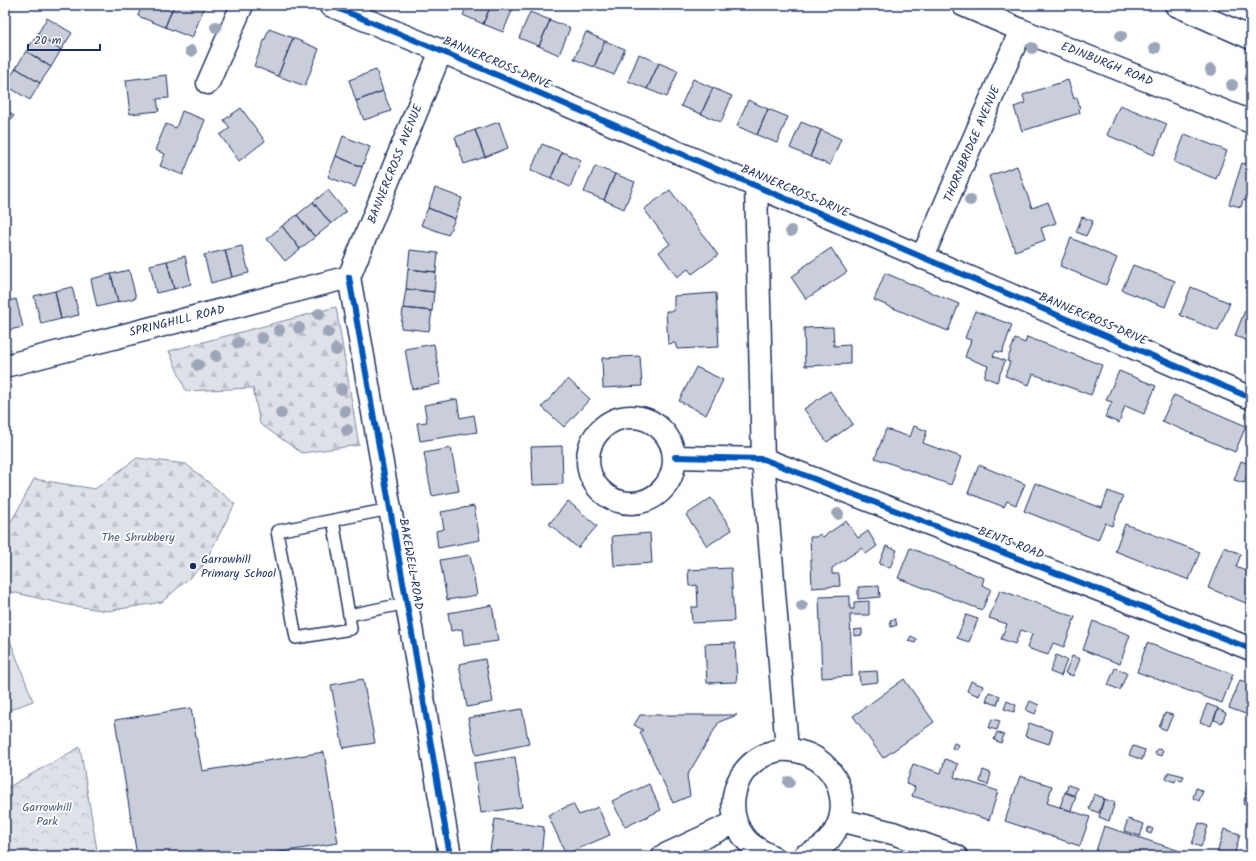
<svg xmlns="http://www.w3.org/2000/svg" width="1256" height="861" font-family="Kalam,sans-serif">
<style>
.forest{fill:url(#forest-firs);stroke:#7c88a2}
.park{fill:url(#park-crowns);stroke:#7c88a2}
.pitch{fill:#dee1e7;stroke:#7c88a2}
.building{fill:#caceda;stroke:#1b2f5e}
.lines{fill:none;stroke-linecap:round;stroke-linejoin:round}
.lane-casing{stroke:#1b2f5e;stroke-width:14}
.street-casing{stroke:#1b2f5e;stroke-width:25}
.primary-casing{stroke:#1b2f5e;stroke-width:25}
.lane{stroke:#fff;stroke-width:11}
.street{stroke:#fff;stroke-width:22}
.primary{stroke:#fff;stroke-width:22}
.cycleway-casing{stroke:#fff;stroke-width:8}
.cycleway{stroke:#0057b8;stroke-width:6}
.tree{fill:#9da5b9}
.poi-dot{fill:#1b2f5e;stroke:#fff;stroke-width:1.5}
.labels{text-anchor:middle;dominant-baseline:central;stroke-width:3.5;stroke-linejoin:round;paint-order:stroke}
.street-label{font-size:12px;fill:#1b2f5e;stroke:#fff}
.park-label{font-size:12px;fill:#4c5c80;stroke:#fff}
.poi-label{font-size:12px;fill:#1b2f5e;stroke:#fff;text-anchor:start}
</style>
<defs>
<pattern id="forest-firs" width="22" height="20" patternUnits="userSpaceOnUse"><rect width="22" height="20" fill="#dee1e7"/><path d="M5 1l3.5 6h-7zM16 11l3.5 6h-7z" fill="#bec1c9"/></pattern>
<pattern id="park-crowns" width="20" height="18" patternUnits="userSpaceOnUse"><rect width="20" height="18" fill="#dee1e7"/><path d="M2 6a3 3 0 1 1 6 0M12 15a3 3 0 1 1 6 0" fill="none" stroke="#bec1c9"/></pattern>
</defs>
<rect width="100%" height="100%" fill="#fff"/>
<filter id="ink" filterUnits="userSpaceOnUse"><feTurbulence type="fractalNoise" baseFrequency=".025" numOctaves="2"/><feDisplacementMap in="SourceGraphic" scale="8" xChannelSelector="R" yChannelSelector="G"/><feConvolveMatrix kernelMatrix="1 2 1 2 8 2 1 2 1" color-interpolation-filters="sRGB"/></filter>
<g filter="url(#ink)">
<path class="forest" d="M336 307 359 445 302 453 260 424 253 388 186 391 169 351Z
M137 458 186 464 235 504 203 566 162 602 108 611 68 605 7 591 5 583V531L19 508 34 479 95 489Z"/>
<path class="park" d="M80 747 98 856H5V789Z"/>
<path class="pitch" d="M5 627 33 701 5 712Z"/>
<path class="building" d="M142 5H174L165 27 138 16Z
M174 5H205L192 38 165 27Z
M437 5H452L449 10Z
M467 5H491L483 24 463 15Z
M491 5 514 6 503 32 483 24Z
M530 12 550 20 539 46 519 38Z
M47 18 72 33 61 50 37 35Z
M550 20 570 28 559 55 539 46Z
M269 29 293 38 278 76 254 66Z
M586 32 605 41 594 67 574 59Z
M37 35 61 50 51 67 26 51Z
M293 38 319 49 305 86 278 76Z
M605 41 625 49 614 75 594 67Z
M26 51 51 67 40 83 16 68Z
M639 54 659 63 647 89 628 81Z
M659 63 678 71 667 97 647 89Z
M16 68 40 83 30 100 5 85Z
M376 70 383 91 356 101 349 80Z
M167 75 169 98 157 99 159 111 130 114 126 80Z
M693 79 713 88 701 114 681 106Z
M1068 80 1074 99 1077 97 1080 109H1079L1080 113 1022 131 1014 107 1025 103 1023 95Z
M713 88 732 96 721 122 701 114Z
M383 91 391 111 364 120 356 101Z
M748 100 768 109 757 135 737 126Z
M1120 105 1167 124 1154 155 1107 135Z
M5 108 14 116 5 126Z
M241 108 265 141 239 161 220 135 230 128 224 120Z
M768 109 788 117 777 143 757 135Z
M182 111 205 120 183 175 160 166 165 154 155 150 166 124 176 128Z
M499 122 508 148 485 157 475 130Z
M801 122 821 130 810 157 790 148Z
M475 130 485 157 464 164 455 137Z
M821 130 841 139 830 165 810 157Z
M1185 134 1227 151 1216 179 1174 162Z
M343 136 370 147 362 167 336 156Z
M542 144 562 152 551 178 531 170Z
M562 152 581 160 570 187 551 178Z
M336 156 362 167 355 187 328 177Z
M1242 163 1251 166V202L1243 200 1241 207 1229 204Z
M595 166 615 174 604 200 584 192Z
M1017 166 1032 208 1048 202 1056 223 1041 228 1045 240 1015 251 989 176Z
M615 174 635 182 624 209 604 200Z
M435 188 462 198 455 219 428 208Z
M328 190 346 212 331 224 313 202Z
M670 190 718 255 692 274 688 269 677 277 659 252 670 244 644 209Z
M313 202 331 224 315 237 297 215Z
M428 208 455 219 448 235 421 225Z
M297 215 315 237 300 249 282 226Z
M1082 217 1093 221 1086 236 1076 232Z
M282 226 300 249 285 261 267 239Z
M1071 238 1117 258 1106 285 1060 266Z
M242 246 249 273 232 277 225 250Z
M831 248 847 272 806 299 791 277 800 271 799 270Z
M225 250 232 277 211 283 204 255Z
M410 250 438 253 436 272 408 269Z
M185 256 191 284 174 289 167 261Z
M167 261 174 289 156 293 150 265Z
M1133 265 1175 281 1165 307 1122 290Z
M408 269 436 272 434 292 406 289Z
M129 270 136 298 118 302 111 274Z
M885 273 959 304 948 331 874 300Z
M111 274 118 302 97 307 91 279Z
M72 287 79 315 61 319 55 291Z
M1191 287 1230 303 1218 331 1180 315Z
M406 289 434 292 432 311 403 308Z
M55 291 61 319 41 324 34 296Z
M716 293 719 347 677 349 675 343 668 344 666 311H674V296Z
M16 299 23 327 5 331V302Z
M403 308 432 311 429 331 401 328Z
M1245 310 1251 312V342L1235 336Z
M975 311 1012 325 1002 353 996 351 993 356 1005 361 997 382 984 377 988 366 965 357 971 340 965 338Z
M833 327 834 346 850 345V364L805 366 804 328Z
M1027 337 1102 365 1091 395 1033 374 1029 385 1005 376 1010 362 1007 361 1015 339 1025 343Z
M434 344 441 384 412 389 405 349Z
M640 356 642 386 603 388 602 358Z
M696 367 723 380 706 415 679 401Z
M1119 371 1156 386 1144 414 1125 406 1119 423 1105 417 1112 402 1106 400Z
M568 379 590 399 564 427 542 407Z
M830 391 853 424 827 442 804 409Z
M1174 395 1246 426 1235 452 1162 421Z
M457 399 460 418 474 415 477 432 420 441 417 423 427 422 424 405Z
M914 426 927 431 923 443 961 457 951 485 875 458 886 429 910 437Z
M562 446 563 484 533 485 531 447Z
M451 448 459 491 432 496 424 453Z
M1241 461 1251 465 1244 483 1234 480Z
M979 465 1025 484 1016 505 1007 501 1004 507 968 493Z
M1035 483 1102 508 1108 491 1123 497 1112 526 1105 523 1098 540 1024 511Z
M711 498 732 530 707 546 686 515Z
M568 501 597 526 578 548 549 524Z
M474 506 480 540 438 548 436 531 444 529 441 512Z
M846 521 858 538 868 531 877 546 866 554 862 548 832 568V574H839L840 586 812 588 810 537H816L820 534 823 537Z
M1125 524 1200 552 1189 580 1115 551Z
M650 533 652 563 614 566 612 536Z
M886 546 897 550 890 568 879 564Z
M1224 547 1241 554 1236 567 1251 573V605L1208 588Z
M910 548 984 578 982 585 991 589 982 610 898 578Z
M470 555 477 595 447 600 440 560Z
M731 568 734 621 692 623 691 607H698L697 585 689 586 688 570Z
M879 586 880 597 858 599V587Z
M1000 590 1075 617 1064 647 1053 643 1048 655 1027 648 1032 634 1021 630 1015 644 1001 639 1007 624 989 618Z
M850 596V609H854V602L869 601V615H850L852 676 822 678 819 597Z
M492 605 498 641 464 646 462 629 451 631 448 613Z
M966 615 978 619 969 642 957 638Z
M895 619 897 625 891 627 890 620Z
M1093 621 1130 635 1120 664 1083 650Z
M862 629V635L854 636V630Z
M911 636 917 639 915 643 908 641Z
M735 643 737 682 707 683 705 644Z
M1147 643 1233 674 1222 703 1137 672Z
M1056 655 1067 660 1061 676 1050 672Z
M1072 656 1080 659 1073 676 1065 673Z
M485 659 493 702 467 707 459 664Z
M1115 668 1127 673 1120 690 1108 685Z
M877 671 878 682 860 684 859 672Z
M363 679 375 743 343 748 331 685Z
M904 679 934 722 883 758 853 716Z
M1240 680 1251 684V716L1229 708Z
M971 681 983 686 979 696 967 691Z
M989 692 1000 696 997 705 986 701Z
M1007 701 1016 705 1014 712 1004 709Z
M1030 701 1039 705 1035 714 1026 710Z
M1207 704 1218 708 1211 726 1200 722Z
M191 708 202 771 324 752 338 843 255 856H137L115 720Z
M522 709 529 744 476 755 468 718Z
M1218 709 1226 713 1222 723 1214 720Z
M1165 713 1173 715 1166 730 1159 727Z
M640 715H737L719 722 687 776 690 796 673 803 640 732 643 730 634 725Z
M992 719 1000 721 997 730 989 728Z
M1029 723 1053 731 1049 744 1025 736Z
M997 732 1004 735 1001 743 994 740Z
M954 743 959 745 956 750 952 748Z
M1133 746 1145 750 1142 760 1129 755Z
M1157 749 1163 750 1161 756 1155 754Z
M515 757 522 807 481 813 474 763Z
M945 759 958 764 954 777 998 791 989 820 912 796 915 787 906 784 913 764 941 773Z
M983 770 991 773 988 785 980 782Z
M1168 772 1184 776 1182 781 1176 779 1175 782 1166 779Z
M1020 776 1052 786 1047 803 1090 817 1080 846 1005 821Z
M649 784 661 810 625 827 612 801Z
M1068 785 1077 788 1074 796 1066 793Z
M1196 788 1203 791 1199 801 1193 798Z
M1248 788 1251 789V796L1245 794Z
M1065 792 1076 796 1071 811 1060 807Z
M1094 794 1104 798 1099 813 1089 809Z
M1245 797 1251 799V807L1243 804Z
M1104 799 1115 802 1109 821 1099 817Z
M573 804 579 815 598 807 610 835 566 854 548 815Z
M495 819 544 827 541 856H489Z
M1128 819 1144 824 1140 836 1124 831Z
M1199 823 1208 826 1201 847 1192 844Z
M1104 826 1180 851 1179 856H1099L1095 854Z
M1149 827 1153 829 1151 834 1146 832Z
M1224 829 1240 834 1234 856H1225L1217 854Z
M1197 853 1207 856H1196Z"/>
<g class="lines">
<defs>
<path id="lane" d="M390 509 277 531 296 638 351 629 349 615 407 603
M333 520 349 615"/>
<path id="street" d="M330 5 441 51 1251 398
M963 5 1021 30 1251 122
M208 83 242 5
M756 186 763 459 787 749
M922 258 1021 30
M349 277 409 616 450 856
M349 277 441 51
M5 366 349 277
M588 460a43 43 0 1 1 86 0a43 43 0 1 1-86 0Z
M675 457 763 459 1251 649
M840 820 893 833 956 856
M663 856 736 822
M771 856C761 851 750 846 744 837 724 810 733 771 763 756 770 752 780 749 789 750 850 755 862 836 804 856"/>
<path id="primary" d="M1176 5 1251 38"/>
</defs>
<use href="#lane" class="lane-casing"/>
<use href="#street" class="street-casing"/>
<use href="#primary" class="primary-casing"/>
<use href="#lane" class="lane"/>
<use href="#street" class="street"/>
<use href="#primary" class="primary"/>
<defs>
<path id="cycleway" d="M330 5 441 51 1251 398
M349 277 409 616 450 856
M675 457 763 459 1251 649"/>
</defs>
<use href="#cycleway" class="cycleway-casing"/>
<use href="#cycleway" class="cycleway"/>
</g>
<g class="tree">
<circle cx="216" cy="27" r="6"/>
<circle cx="1121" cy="36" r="6"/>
<circle cx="1032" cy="48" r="6"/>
<circle cx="1155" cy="48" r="6"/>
<circle cx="191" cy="51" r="6"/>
<circle cx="1211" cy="70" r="6"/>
<circle cx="1232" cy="85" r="6"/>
<circle cx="970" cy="200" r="6"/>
<circle cx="791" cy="231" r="6"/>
<circle cx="319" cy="314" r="6"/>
<circle cx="299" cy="328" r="6"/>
<circle cx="279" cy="330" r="6"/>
<circle cx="328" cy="332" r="6"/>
<circle cx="262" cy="338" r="6"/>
<circle cx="238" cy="343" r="6"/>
<circle cx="336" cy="350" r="6"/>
<circle cx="216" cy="356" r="6"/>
<circle cx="198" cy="365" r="6"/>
<circle cx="341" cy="389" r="6"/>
<circle cx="345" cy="411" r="6"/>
<circle cx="281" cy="413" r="6"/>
<circle cx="347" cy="430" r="6"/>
<circle cx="838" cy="514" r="6"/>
<circle cx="802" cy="606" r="6"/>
<circle cx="789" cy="782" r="6"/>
</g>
</g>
<circle class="poi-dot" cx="193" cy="566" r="4"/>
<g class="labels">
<g class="street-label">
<text transform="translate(497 63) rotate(23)">BANNERCROSS DRIVE</text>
<text transform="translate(1107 64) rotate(22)">EDINBURGH ROAD</text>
<text transform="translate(972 144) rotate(-67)">THORNBRIDGE AVENUE</text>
<text transform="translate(395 164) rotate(-68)">BANNERCROSS AVENUE</text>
<text transform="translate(795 191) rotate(23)">BANNERCROSS DRIVE</text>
<text transform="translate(1093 319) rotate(23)">BANNERCROSS DRIVE</text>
<text transform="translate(177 321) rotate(-14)">SPRINGHILL ROAD</text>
<text transform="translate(1011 543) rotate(21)">BENTS ROAD</text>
<text transform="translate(411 564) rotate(80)">BAKEWELL ROAD</text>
</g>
<g class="park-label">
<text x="138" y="537">The Shrubbery</text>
<text x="47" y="807">Garrowhill<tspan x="47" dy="14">Park</tspan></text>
</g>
<g class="poi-label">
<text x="201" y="559">Garrowhill<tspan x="201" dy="14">Primary School</tspan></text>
</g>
</g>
<rect width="1256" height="861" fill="none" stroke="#fff" stroke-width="20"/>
<rect x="10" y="10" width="1236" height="841" fill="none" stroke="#1b2f5e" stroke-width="1.5" filter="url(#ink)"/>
<path d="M28 44v6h72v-6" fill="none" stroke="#1b2f5e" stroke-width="2"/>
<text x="34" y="44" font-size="12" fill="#1b2f5e" stroke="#ffffff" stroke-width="3" paint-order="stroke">20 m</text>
</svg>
